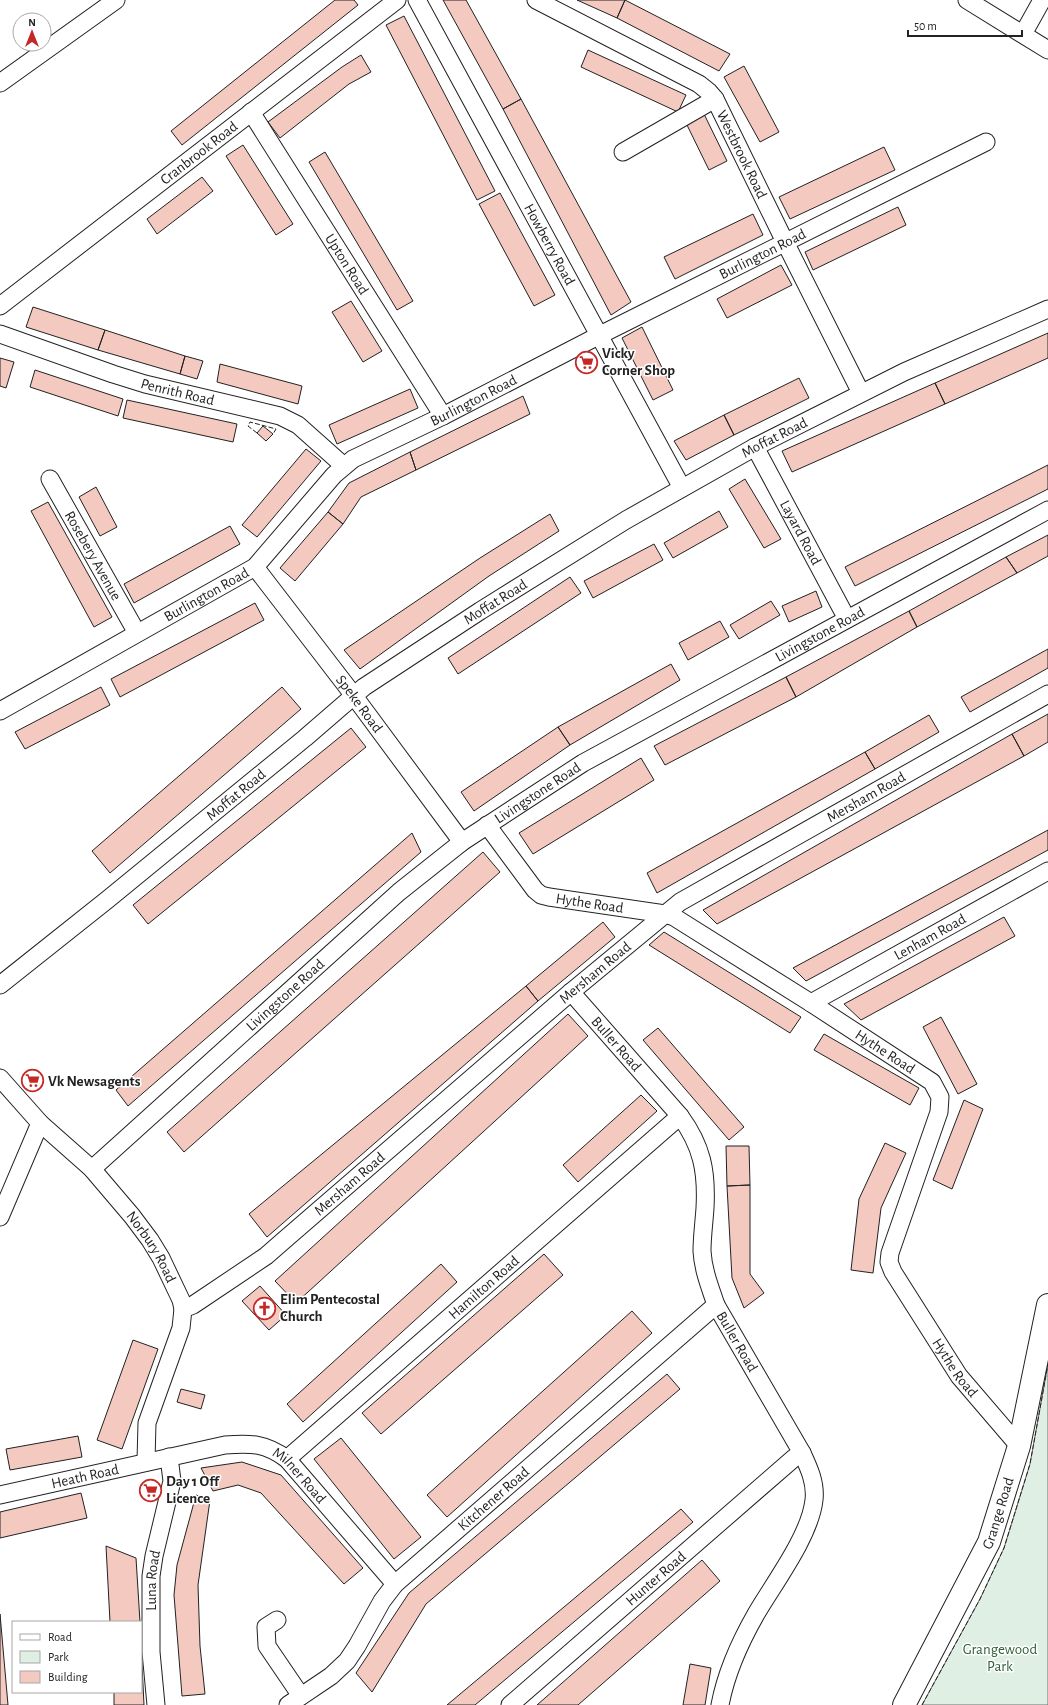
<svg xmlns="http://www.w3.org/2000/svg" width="1048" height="1705" font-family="'Alegreya Sans',sans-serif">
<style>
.green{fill:#e0efe3;stroke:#6f6f6f}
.building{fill:#f3c9c0;stroke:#222}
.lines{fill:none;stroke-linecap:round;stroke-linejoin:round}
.minor-casing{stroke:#222;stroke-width:19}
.major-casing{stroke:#222;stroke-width:24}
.minor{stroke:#fff;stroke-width:17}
.major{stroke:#fff;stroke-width:22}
.fence{stroke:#222;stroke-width:1;stroke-dasharray:5 2;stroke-linecap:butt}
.labels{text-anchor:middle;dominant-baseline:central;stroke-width:3;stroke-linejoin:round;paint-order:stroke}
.street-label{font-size:15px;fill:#222;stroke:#fff}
.poi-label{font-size:15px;font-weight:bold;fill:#222;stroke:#fff;text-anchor:start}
.park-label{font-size:15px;fill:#2f5e38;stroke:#fff}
</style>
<rect width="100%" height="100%" fill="#fff"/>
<path class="green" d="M1048 1364V1705H922L980 1599 1004 1548 1030 1464Z"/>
<path class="building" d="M335 0H354L358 5 182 145 171 131Z
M443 0H466L521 99 503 109Z
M577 0H625L617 18Z
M625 0 730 54 719 71 617 18Z
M404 16 495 191 477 200 386 25Z
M588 50 686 95 678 112 581 67Z
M361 55 371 72 349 84 280 138 268 122 342 67Z
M744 66 779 132 760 142 724 77Z
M521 99 631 302 611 315 503 109Z
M704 114 727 161 709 170 686 123Z
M243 145 293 224 276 235 226 156Z
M884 147 895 170 790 219 779 197Z
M325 152 413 301 397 310 309 162Z
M202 177 213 191 157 234 147 219Z
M500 193 555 295 534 306 479 204Z
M898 207 906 225 813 270 805 252Z
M753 214 763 235 675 279 664 257Z
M781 265 792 285 727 318 717 299Z
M351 301 382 351 363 362 332 312Z
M33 307 105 330 98 350 26 327Z
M642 327 673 390 653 400 622 338Z
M105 330 185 356 180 374 98 350Z
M1048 333V358L945 404 935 383Z
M185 356 203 361 197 379 180 374Z
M0 358 14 362 6 388 0 386Z
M220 364 302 386 298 404 217 382Z
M35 370 123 399 118 416 30 387Z
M799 378 809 398 734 435 724 415Z
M935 383 945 404 792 472 782 451Z
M410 389 418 408 337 444 329 425Z
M523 396 530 414 416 470 410 452Z
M127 400 237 424 233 442 123 418Z
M724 415 734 435 686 460 674 441Z
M263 426 273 434 266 441 257 433Z
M306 449 321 461 257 537 242 525Z
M410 452 416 470 361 497 343 524 328 512 349 483Z
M1048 465V489L855 586 845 567Z
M745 479 781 539 764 548 729 489Z
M96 487 117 527 100 536 79 497Z
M48 502 112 617 94 627 31 511Z
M719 511 728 527 673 558 664 543Z
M328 512 343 524 295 581 280 568Z
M550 514 559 531 489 576 360 669 344 650 480 558Z
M230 526 240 544 134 603 124 584Z
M1048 535V556L1017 573 1006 557Z
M654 544 663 560 593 598 584 581Z
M1006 557 1017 573 917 627 909 611Z
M570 577 581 593 458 674 448 658Z
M816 591 822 607 789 622 782 606Z
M771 601 780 615 739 639 730 625Z
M255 603 264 620 120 697 111 679Z
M909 611 917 627 796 697 786 677Z
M720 621 729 637 688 660 679 643Z
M1048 649V668L970 712 961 697Z
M671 664 680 680 570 745 558 727Z
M786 677 796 697 665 765 654 746Z
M101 687 110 705 25 749 15 732Z
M282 687 301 709 110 873 92 851Z
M1048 714V742L1024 756 1012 734Z
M929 715 939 732 875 769 865 752Z
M558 727 570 745 474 811 461 792Z
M351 728 366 747 148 924 133 905Z
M1012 734 1024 756 717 924 703 910Z
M865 752 875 769 657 893 647 873Z
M641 758 654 780 533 854 519 833Z
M1048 830V850L806 981 793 968Z
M412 833 421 852 128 1106 116 1090Z
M483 852 500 872 184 1152 167 1132Z
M1004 917 1015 936 861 1020 844 1004Z
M603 922 615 937 538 1001 526 986Z
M664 932 801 1017 790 1033 649 945Z
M526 986 538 1001 267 1237 249 1214Z
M568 1014 588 1036 296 1303 275 1281Z
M941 1017 977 1084 958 1094 923 1027Z
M658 1028 744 1127 729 1140 643 1040Z
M824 1034 919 1088 910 1105 814 1050Z
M641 1095 657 1111 578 1182 563 1165Z
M964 1100 983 1109 952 1189 933 1180Z
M885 1143 906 1153 881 1208 873 1273 851 1270 859 1199Z
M726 1146H749L750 1185 727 1186Z
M750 1185V1274L764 1293 744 1308 732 1278 727 1186Z
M544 1254 563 1275 381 1434 362 1413Z
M441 1264 457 1282 303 1422 287 1404Z
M260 1286 286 1315 269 1330 242 1301Z
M632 1311 652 1333 447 1517 427 1495Z
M133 1340 158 1349 122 1449 97 1440Z
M667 1374 680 1389 426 1604 372 1692 356 1673 409 1593Z
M181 1389 205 1395 201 1409 177 1402Z
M78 1436 82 1457 10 1470 6 1449Z
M341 1438 421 1537 394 1559 314 1459Z
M242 1462 281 1475 363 1568 344 1584 261 1493 238 1485 213 1491 201 1468Z
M81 1493 87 1518 0 1538V1512Z
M196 1495 210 1500 198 1585 200 1646 205 1694 182 1696 174 1595 177 1565Z
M681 1509 693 1522 475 1705H447Z
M106 1546 136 1558 140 1622H110Z
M702 1560 720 1581 578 1705H537Z
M0 1614 8 1705H0Z
M141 1644 144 1705H114V1692H141Z
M690 1664 711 1668 705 1705H683Z"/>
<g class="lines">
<defs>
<g id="minor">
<path id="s1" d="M417 0 682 488"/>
<path id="s2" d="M536 0 699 84 709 92 715 99 785 242 861 393"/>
<path d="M967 0 1048 50"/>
<path d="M1023 34 1042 0"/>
<path d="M0 83 116 0"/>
<path id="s3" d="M251 112 443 416"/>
<path d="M623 152 715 99"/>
<path id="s4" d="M0 306 397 0"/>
<path id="s5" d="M0 334 113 374 145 384 280 416 298 425 344 466"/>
<path id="s6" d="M755 447 847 619"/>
<path id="s7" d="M50 479 137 633"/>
<path id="s8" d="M255 567 348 688 462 842"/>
<path id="s9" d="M0 711 255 567 334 475 353 459 443 416 598 336 986 142"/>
<path id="s10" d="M487 825 535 890 541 895 549 897 665 914 674 917 811 1003 932 1082 940 1097 939 1112 890 1253 889 1262 893 1272 959 1376 1019 1446"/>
<path id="s11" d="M0 985 107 900 305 738 364 687 480 611 626 520 755 447 904 372 1048 309"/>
<path id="s12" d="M571 992 680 1116C702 1146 707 1171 705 1208 704 1223 702 1237 702 1251 703 1270 710 1287 716 1305L802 1453C809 1468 816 1483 814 1500 810 1536 774 1583 756 1614 740 1642 726 1673 720 1705"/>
<path id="s13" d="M811 1003 1048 871"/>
<path id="s14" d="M0 1078 40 1123 92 1169 132 1216 150 1240 161 1258 181 1300 183 1309 181 1328 147 1423 146 1461"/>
<path id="s15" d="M92 1169 399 892 462 842 583 763 1048 510"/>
<path d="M0 1217 40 1123"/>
<path id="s16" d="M183 1309 193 1305 266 1256 282 1242 571 992 680 902 1048 694"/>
<path id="s17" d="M287 1459 680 1116"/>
<path id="s18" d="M0 1495 225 1445C251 1443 265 1443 287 1459L395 1584"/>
<path d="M277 1620 266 1627 267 1646 301 1696"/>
<path id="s19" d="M156 1705 151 1652V1576L154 1556 172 1481 169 1457"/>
<path id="s20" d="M288 1705 331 1676 347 1661 357 1646 382 1601 395 1584 716 1305"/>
<path id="s21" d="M510 1705 794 1458 802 1453"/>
</g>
<g id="major">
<path id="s22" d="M904 1705 989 1542 1019 1446 1048 1305"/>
</g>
</defs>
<use href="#minor" class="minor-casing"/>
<use href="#major" class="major-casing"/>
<use href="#minor" class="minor"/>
<use href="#major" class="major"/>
<path class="fence" d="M257 433 248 426 250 422 276 429 273 434
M922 1705 980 1599 1004 1548 1030 1464 1048 1364"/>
</g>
<defs>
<symbol id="supermarket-ring" viewBox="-11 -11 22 22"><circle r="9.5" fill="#fff" stroke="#c62828" stroke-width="1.5"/><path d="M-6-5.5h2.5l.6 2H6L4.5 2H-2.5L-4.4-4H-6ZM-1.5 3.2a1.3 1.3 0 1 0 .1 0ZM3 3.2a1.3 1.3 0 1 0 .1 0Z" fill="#c62828"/></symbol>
<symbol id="church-ring" viewBox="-11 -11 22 22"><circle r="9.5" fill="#fff" stroke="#c62828" stroke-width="1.5"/><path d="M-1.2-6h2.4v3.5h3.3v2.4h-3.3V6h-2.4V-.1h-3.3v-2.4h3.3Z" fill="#c62828"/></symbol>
</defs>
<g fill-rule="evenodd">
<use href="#supermarket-ring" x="574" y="350" width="25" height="25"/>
<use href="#supermarket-ring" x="20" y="1068" width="25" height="25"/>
<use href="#church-ring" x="252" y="1296" width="25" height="25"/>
<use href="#supermarket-ring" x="138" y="1478" width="25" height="25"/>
</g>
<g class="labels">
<g class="street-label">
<text stroke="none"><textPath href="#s4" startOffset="251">Cranbrook Road</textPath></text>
<text stroke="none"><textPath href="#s2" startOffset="267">Westbrook Road</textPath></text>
<text stroke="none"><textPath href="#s1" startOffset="278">Howberry Road</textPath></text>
<text stroke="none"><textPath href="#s9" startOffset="897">Burlington Road</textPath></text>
<text stroke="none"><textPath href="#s3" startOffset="180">Upton Road</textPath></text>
<text stroke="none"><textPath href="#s5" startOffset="187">Penrith Road</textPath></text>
<text stroke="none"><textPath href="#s9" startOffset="573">Burlington Road</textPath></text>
<text stroke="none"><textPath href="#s11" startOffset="951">Moffat Road</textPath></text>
<text stroke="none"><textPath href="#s6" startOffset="97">Layard Road</textPath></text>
<text stroke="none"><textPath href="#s7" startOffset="88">Rosebery Avenue</textPath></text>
<text stroke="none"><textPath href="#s9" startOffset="237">Burlington Road</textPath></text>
<text stroke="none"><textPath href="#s11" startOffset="627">Moffat Road</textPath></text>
<text stroke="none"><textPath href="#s15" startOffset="908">Livingstone Road</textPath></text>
<text stroke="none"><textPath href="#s8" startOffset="172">Speke Road</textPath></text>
<text stroke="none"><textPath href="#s15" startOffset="584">Livingstone Road</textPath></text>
<text stroke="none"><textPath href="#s11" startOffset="303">Moffat Road</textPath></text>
<text stroke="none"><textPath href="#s16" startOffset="857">Mersham Road</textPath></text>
<text stroke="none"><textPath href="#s10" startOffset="138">Hythe Road</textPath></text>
<text stroke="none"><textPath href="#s13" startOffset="136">Lenham Road</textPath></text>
<text stroke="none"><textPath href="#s16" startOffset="533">Mersham Road</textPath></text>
<text stroke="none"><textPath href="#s15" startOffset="260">Livingstone Road</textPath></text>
<text stroke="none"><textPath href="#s12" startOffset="69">Buller Road</textPath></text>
<text stroke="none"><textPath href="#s10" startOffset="474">Hythe Road</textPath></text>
<text stroke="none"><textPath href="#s16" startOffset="209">Mersham Road</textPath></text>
<text stroke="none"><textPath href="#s14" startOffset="228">Norbury Road</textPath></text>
<text stroke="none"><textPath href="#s17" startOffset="261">Hamilton Road</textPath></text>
<text stroke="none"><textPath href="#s12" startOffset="404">Buller Road</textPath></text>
<text stroke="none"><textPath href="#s10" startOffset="845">Hythe Road</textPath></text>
<text stroke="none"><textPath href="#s18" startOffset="87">Heath Road</textPath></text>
<text stroke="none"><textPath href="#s18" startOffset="316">Milner Road</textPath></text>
<text stroke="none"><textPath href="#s20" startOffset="295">Kitchener Road</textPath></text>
<text stroke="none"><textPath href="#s22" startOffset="214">Grange Road</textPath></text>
<text stroke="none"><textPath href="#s21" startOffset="193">Hunter Road</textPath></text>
<text stroke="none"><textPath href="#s19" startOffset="125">Luna Road</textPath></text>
</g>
<g class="poi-label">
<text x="602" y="353">Vicky<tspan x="602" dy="17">Corner Shop</tspan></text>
<text x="48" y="1081">Vk Newsagents</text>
<text x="280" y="1299">Elim Pentecostal<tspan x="280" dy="17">Church</tspan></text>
<text x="166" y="1481">Day 1 Off<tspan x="166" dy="17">Licence</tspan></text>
</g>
<g class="park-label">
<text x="1000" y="1649">Grangewood<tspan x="1000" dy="17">Park</tspan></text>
</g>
</g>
<rect x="12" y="1621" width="130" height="72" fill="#ffffff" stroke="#a7a7a7"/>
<rect x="20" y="1634" width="20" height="6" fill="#ffffff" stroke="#a7a7a7"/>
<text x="48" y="1641" font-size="12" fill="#222222">Road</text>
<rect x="20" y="1651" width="20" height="12" fill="#e0efe3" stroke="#a7a7a7"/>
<text x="48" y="1661" font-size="12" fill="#222222">Park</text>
<rect x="20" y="1671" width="20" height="12" fill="#f3c9c0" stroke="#a7a7a7"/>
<text x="48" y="1681" font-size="12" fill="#222222">Building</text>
<g transform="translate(32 32)"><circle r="19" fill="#ffffff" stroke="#a7a7a7"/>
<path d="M0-3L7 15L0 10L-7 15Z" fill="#c62828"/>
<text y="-6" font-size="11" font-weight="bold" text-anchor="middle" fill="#222222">N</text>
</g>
<path d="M908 30v6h114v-6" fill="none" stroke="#222222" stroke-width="2"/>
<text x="914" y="30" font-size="12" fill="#222222" stroke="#ffffff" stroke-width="3" paint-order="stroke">50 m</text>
</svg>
